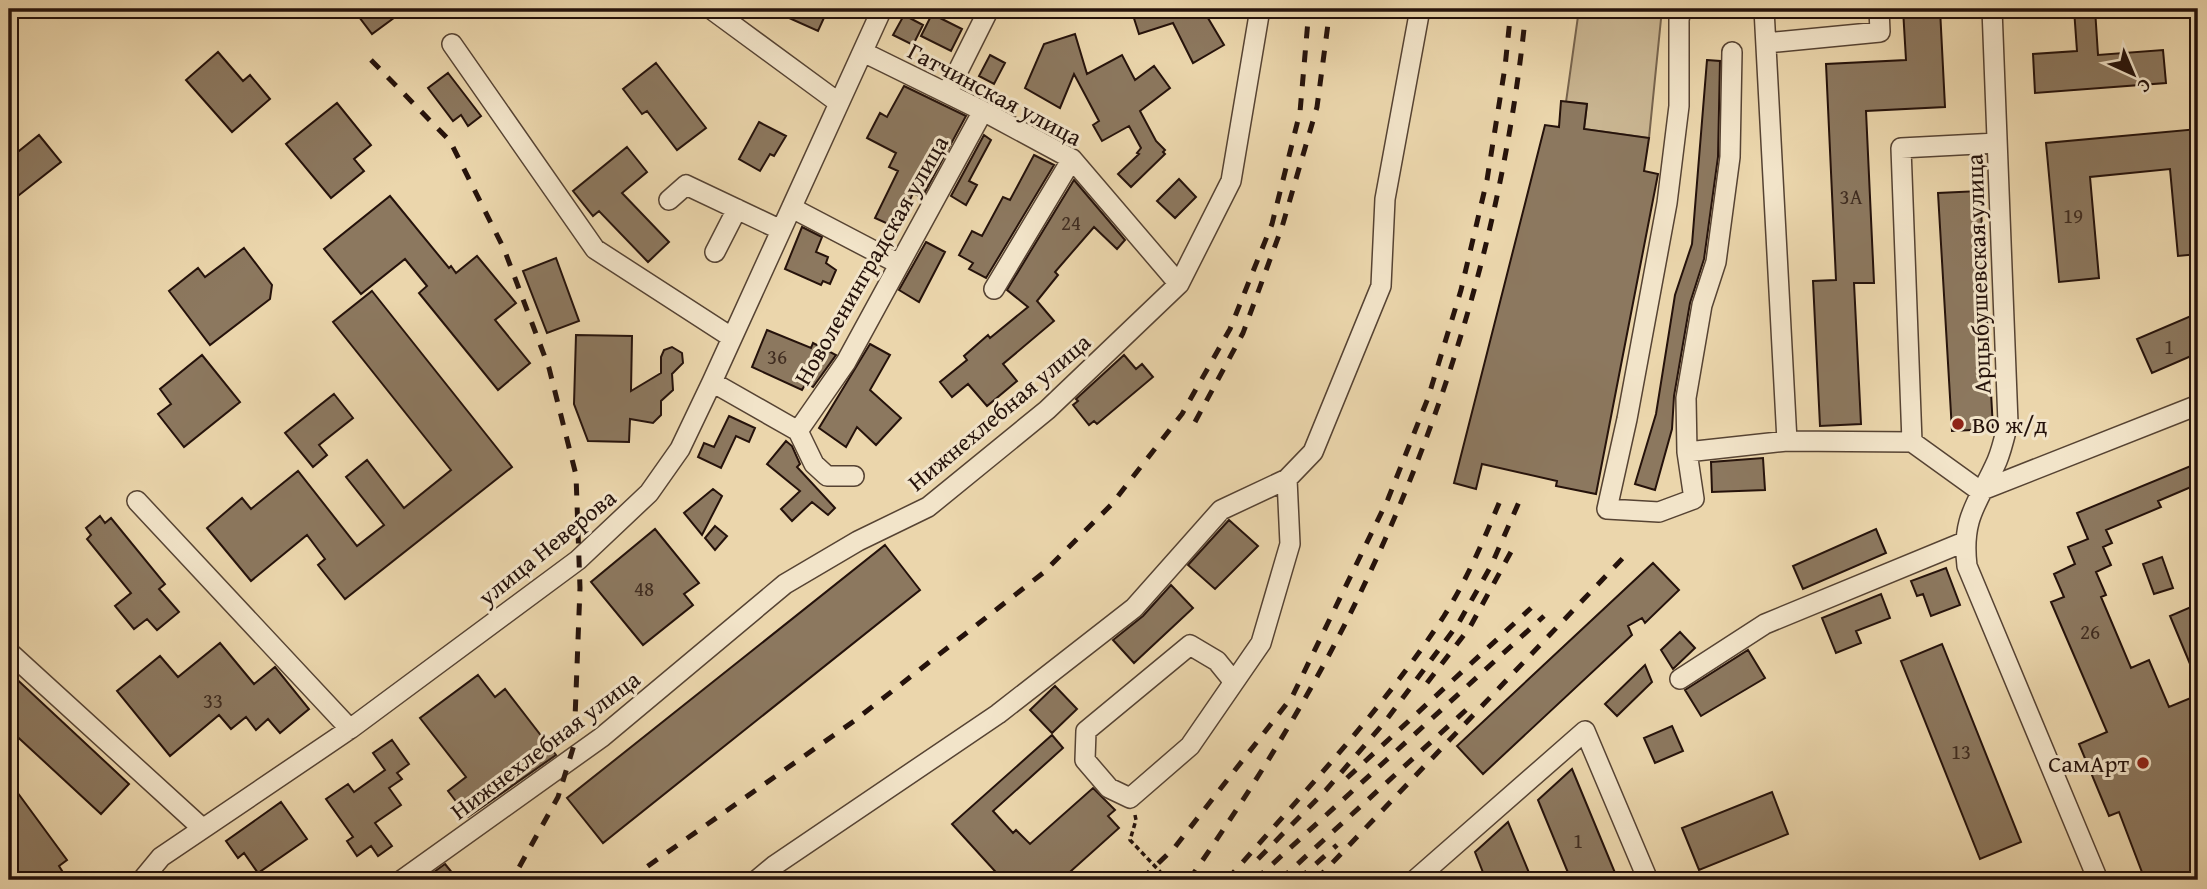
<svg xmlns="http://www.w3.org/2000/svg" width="2207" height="889" font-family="'Gentium Book Plus',serif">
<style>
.green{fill:#c9b591;stroke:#77644e;stroke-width:2}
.building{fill:#8c785f;stroke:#25120b;stroke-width:2}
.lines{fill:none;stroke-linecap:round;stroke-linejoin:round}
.minor-casing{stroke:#564333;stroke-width:22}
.path{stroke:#25120b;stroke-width:3.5;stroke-dasharray:5 3.5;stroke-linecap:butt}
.minor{stroke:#f2e4c9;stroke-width:19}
.rail{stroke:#25120b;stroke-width:5;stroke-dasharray:12 12;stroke-linecap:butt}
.poi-dot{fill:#8f2418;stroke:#f2e4c9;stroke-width:2.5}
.labels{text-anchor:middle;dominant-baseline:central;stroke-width:6;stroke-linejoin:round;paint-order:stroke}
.number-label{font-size:21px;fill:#3f2c20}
.street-label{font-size:24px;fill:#25120b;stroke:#f2e4c9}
.poi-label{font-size:24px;fill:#25120b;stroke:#f2e4c9;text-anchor:start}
</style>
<rect width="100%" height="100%" fill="#ebd6ac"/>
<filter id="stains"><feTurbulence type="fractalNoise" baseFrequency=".00286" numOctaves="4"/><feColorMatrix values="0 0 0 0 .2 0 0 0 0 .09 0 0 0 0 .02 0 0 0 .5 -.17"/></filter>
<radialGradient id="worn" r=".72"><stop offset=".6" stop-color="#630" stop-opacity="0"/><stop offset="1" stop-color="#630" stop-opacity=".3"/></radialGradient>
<path class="green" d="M1579 9H1662L1649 138 1584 129 1587 104 1566 102Z"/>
<path class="building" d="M353 9H406L372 34Z
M769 9H828L818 31Z
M1131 9H1206L1205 13 1224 45 1193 63 1173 23 1139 34Z
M1903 9H1940L1945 107 1866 111 1874 283H1854L1861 424 1820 426 1813 281 1836 280 1826 64 1906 60Z
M2074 9H2095L2098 55 2163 50 2166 83 2035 93 2033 54 2077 51Z
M932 14 962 29 951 51 921 36Z
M904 15 923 25 913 45 893 35Z
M1075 34 1087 74 1122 55 1135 80 1154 66 1170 88 1140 111 1156 141 1165 150 1163 152 1165 154 1131 187 1118 174 1139 154 1137 153 1141 148 1129 126 1102 141 1093 125 1099 121 1074 74 1060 108 1025 88 1044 44Z
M218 52 243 81 250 75 270 99 232 132 186 80Z
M990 55 1005 63 994 84 979 76Z
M1707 60 1720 61 1718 157 1704 259 1690 303 1674 396 1672 429 1655 490 1635 484 1656 414 1675 295 1692 244Z
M656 63 706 128 677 150 647 111 642 114 623 89Z
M448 73 481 116 468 126 461 115 453 121 428 88Z
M904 86 966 116 924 194 918 191 917 195 913 193 897 228 875 218 898 171 889 167 896 153 867 138 880 113 887 117Z
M1561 101 1587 104 1584 129 1649 138 1644 171 1658 174 1596 494 1556 486 1557 481 1482 464 1476 489 1454 483 1545 125 1559 127Z
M337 103 371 145 354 159 364 171 331 198 286 144Z
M759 122 786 136 774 156 770 154 760 171 739 159Z
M2198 129V254L2178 256 2170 169 2090 177 2099 278 2059 282 2046 143Z
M39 135 61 162 9 203V159Z
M984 135 991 140 969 181 977 185 966 205 951 196Z
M627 147 647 172 622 193 669 242 648 262 599 211 593 216 573 191Z
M1034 155 1054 165 986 278 969 269 973 263 959 255 972 231 982 236 1003 197 1010 200Z
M1179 179 1196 197 1175 218 1157 201Z
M1074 180 1125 240 1117 249 1094 227 1055 272 1058 275 1037 301 1054 321 1003 364 1017 381 987 406 968 384 952 397 940 382 967 360 964 356 988 335 990 338 1028 307 1007 290Z
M1980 191 1993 429 1952 431 1938 193Z
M390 196 449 268 451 266 456 273 477 256 516 303 495 320 530 363 498 390 419 293 427 286 405 259 361 294 324 249Z
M802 227 822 237 816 252 828 257 826 263 836 270 830 284 823 281 821 285 785 269Z
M926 242 945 252 919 302 899 290Z
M244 248 272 285 270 299 210 345 169 291 198 268 205 277Z
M556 258 579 321 547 333 523 271Z
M372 291 512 467 345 599 318 565 325 559 307 535 251 581 207 528 242 498 251 509 298 471 357 546 384 525 346 477 367 460 404 508 451 470 333 322Z
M2198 313V353L2152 373 2137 339Z
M767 330 811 348 813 343 836 355 813 387 806 383 802 390 752 367Z
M576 335 632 336 631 391 661 373V357L664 350 672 347 682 353 683 363 672 374 673 390 661 401V415L653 423 630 419 629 442 588 441 574 404Z
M870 344 890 355 870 390 901 418 876 445 857 427 846 447 819 428Z
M202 355 240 402 184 447 158 414 171 404 160 389Z
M1124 355 1136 369 1142 364 1153 377 1097 424 1094 421 1089 425 1073 405 1078 401 1076 399Z
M334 394 353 418 319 445 327 455 313 467 285 433Z
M729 416 755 428 749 442 736 436 721 468 698 457 704 443 714 447Z
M786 441 792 446 800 464 797 467 835 508 828 515 812 502 792 521 781 509 800 491 767 464Z
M1763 458 1765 490 1712 492 1711 462Z
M2198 463V484L2158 501 2161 507 2106 530 2112 543 2103 547 2111 565 2096 572 2106 595 2101 597 2131 668 2149 660 2169 707 2198 695V880H2145L2119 812 2109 816 2079 744 2107 732 2051 602 2064 597 2054 574 2075 564 2068 547 2088 539 2077 513Z
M713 489 722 496 702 535 684 513Z
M100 516 105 523 111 518 165 584 159 589 179 612 157 630 147 619 134 629 115 606 131 593 87 539 91 535 86 528Z
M1229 520 1258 546 1215 589 1188 565Z
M715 526 727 536 715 550 705 538Z
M655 529 699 583 684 594 693 605 643 645 591 582Z
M1876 529 1886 553 1803 589 1793 566Z
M885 545 920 590 603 843 567 798Z
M2162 557 2173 588 2154 594 2143 564Z
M1653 563 1679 590 1645 623 1642 618 1628 626 1632 635 1483 774 1457 746Z
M1946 568 1960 605 1931 616 1923 594 1917 596 1911 581Z
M1171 585 1193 608 1134 663 1113 640 1143 616Z
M1881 594 1890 618 1856 631 1861 643 1836 653 1822 618Z
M2198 604V683L2170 616Z
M1680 632 1695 648 1673 669 1661 650Z
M220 643 254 684 275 667 309 709 280 733 268 719 256 730 246 717 231 729 219 715 170 756 117 691 160 656 178 677Z
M1942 644 2021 842 1980 859 1901 661Z
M1748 650 1765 678 1701 716 1685 690Z
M1645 665 1652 682 1617 716 1605 704Z
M9 672 129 784 101 814 9 729Z
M478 675 495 697 505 689 556 755 468 817 448 791 466 777 420 718Z
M1055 686 1077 709 1052 733 1030 710Z
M1672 726 1683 751 1655 763 1644 738Z
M1052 735 1063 748 993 811 1013 833 1016 830 1030 844 1093 788 1115 810 1108 816 1119 828 1061 880H1003L952 824Z
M392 740 409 764 397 773 402 779 389 788 401 805 375 823 392 846 378 856 371 846 357 856 347 841 353 837 326 799 348 784 354 792 385 770 373 753Z
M1572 769 1618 880H1571L1538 800Z
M9 781 67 860 59 866 64 874 55 880H9Z
M1772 792 1788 834 1699 870 1682 828Z
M281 802 307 839 258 873 244 853 238 858 226 841Z
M1508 822 1532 880H1486L1475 852Z
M445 864 458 880H423Z"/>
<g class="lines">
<defs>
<path id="minor" d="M711 9 839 103
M1681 9 1679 20V106L1667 203 1627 419 1607 509 1659 512 1694 499 1687 452 1686 398 1702 305 1716 262 1730 157 1732 52
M1764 9 1787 441
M1992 9 2008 423C2005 435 2002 449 1997 461 1979 502 1961 516 1967 566L2098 880
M1766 43 1880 32 1879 9
M452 44 595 249 731 337
M863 52 983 111 1072 159 1179 284
M947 93 989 9
M669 200 686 185 781 230
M792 208 899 264
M715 252 737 209
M994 289 1072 159
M712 382 798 431 814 464 827 476H854
M798 431 846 362 983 111
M1912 442 1901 148 1997 143
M1687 452 1787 441 1912 442 1980 491
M1980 491 2198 405
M137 501 350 729
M9 652 202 828
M1680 679 1765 624 1964 542
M1234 682 1217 661 1190 645 1086 731 1085 760 1109 788 1130 798 1190 746 1261 643 1290 544 1287 479
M142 880 161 857 350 729 578 560 649 493 680 449 712 382 882 9
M402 880 602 737 785 584 858 541 928 507 1047 410 1179 284 1231 181 1260 9
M757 880 775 865 998 714 1134 608 1221 510 1287 479 1313 452 1381 286 1385 199 1420 9
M1415 880 1585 731 1648 880"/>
</defs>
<use href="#minor" class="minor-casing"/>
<path class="path" d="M1828 9 1829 17
M1135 815 1136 820 1130 840 1168 880"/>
<use href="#minor" class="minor"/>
<path class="rail" d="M371 60 450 141 504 249 549 368 576 475 580 588 574 745 558 797 512 880
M1195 422 1243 333 1282 227 1317 107 1330 9
M1427 683 1470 627 1512 550
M1347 778 1531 608
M1258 859 1326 790 1384 723 1458 624 1491 566 1519 502
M628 880 854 721 1043 573 1111 505 1182 414 1230 329 1272 224 1300 112 1309 9
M1141 880 1175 847 1292 697 1388 499 1428 398 1461 290 1487 180 1505 67 1511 9
M1189 880C1248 795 1304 707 1350 614 1444 425 1506 219 1526 9
M1227 880C1301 795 1382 711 1444 616 1468 578 1485 537 1502 496
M1255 880 1544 616
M1280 880 1466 710
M1298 880 1337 845
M1316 880 1623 558"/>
</g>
<g class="poi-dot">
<circle cx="1958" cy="424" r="7"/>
<circle cx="2143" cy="763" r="7"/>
</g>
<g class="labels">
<g class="number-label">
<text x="1851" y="196">3А</text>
<text x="2073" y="215">19</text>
<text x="1071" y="222">24</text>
<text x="2169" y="346">1</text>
<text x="777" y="356">36</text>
<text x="644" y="588">48</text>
<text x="2090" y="631">26</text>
<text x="213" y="700">33</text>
<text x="1961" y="751">13</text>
<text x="1578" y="840">1</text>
</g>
<g class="street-label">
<text transform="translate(995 94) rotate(28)">Гатчинская улица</text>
<text transform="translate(871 260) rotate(-60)">Новоленинградская улица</text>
<text transform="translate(1978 274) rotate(-92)">Арцыбушевская улица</text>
<text transform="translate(999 412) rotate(-40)">Нижнехлебная улица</text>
<text transform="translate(547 547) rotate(-39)">улица Неверова</text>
<text transform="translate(545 745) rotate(-37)">Нижнехлебная улица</text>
</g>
<g class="poi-label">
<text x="1972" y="424">ВО ж/д</text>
<text x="2129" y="763" text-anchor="end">СамАрт</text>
</g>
</g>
<rect width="2207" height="889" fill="none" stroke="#ebd6ac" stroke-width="35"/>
<rect x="10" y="10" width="2186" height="868" fill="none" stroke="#25120b" stroke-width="3.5"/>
<rect x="18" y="18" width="2172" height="854" fill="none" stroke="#25120b" stroke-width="2"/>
<g transform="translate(2133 74) rotate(136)" stroke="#f2e4c9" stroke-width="5" paint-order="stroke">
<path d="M0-5L12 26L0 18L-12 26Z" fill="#25120b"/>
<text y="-10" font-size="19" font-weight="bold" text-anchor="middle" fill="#25120b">С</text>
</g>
<rect width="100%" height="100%" filter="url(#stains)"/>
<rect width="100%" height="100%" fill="url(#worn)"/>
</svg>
